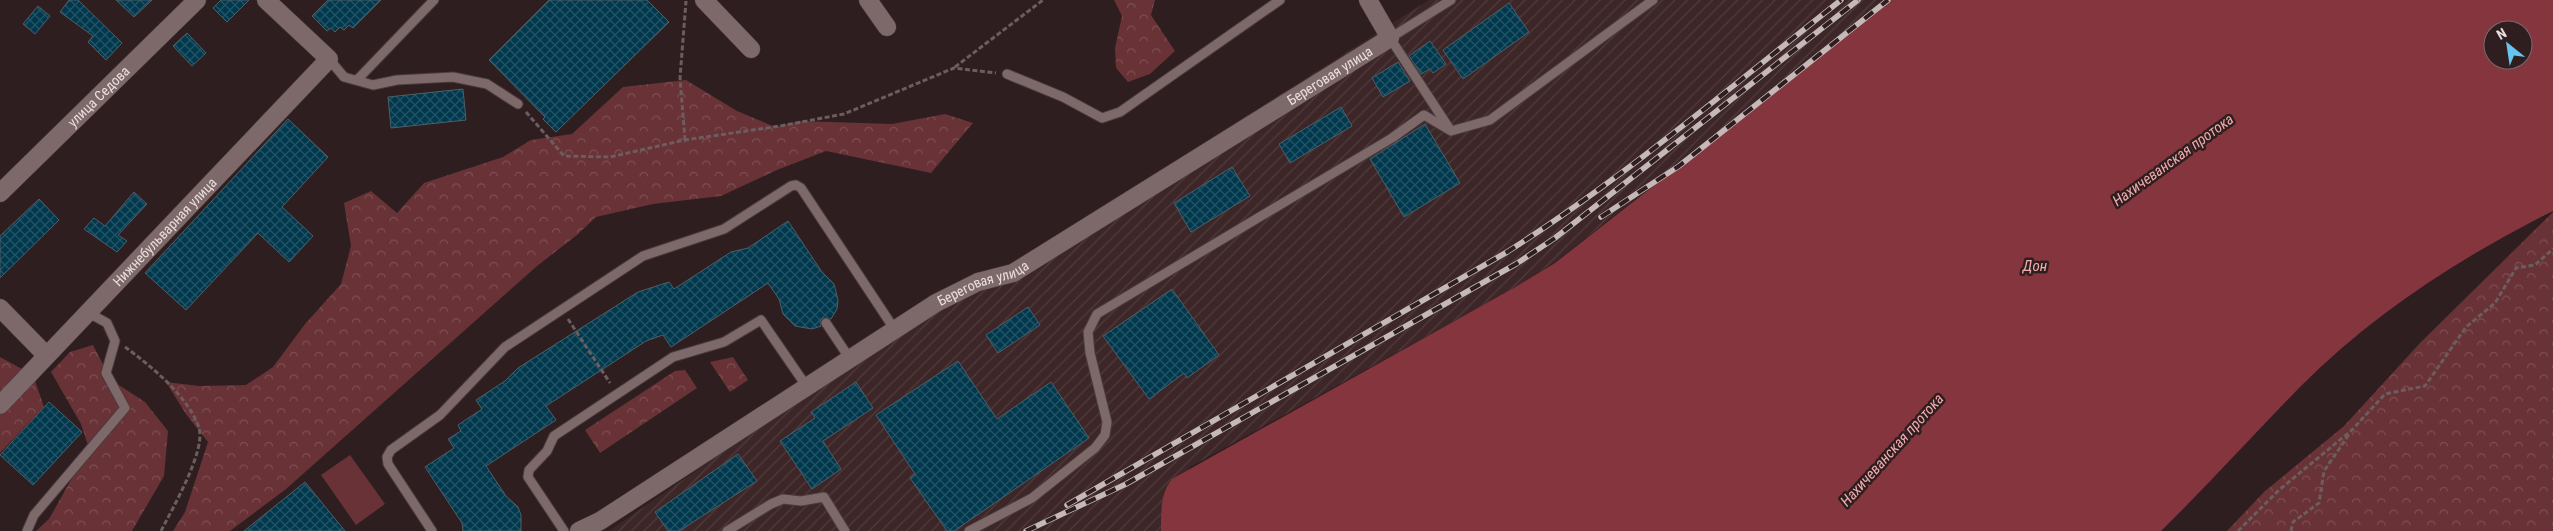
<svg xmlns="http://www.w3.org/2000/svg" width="2553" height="531" font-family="'Roboto Condensed',sans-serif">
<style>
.industrial{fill:url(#industrial-furrows)}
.green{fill:#683236}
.forest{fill:url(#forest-crowns)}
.water{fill:#84353d;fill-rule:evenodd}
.building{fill:url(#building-cross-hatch);stroke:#4e5f68}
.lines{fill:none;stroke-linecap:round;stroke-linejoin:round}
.service-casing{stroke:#493b3c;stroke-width:11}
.minor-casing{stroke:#493b3c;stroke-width:19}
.path{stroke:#6c5d5e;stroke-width:3;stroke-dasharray:5 2.5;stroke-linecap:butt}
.service{stroke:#7d696a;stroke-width:9}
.minor{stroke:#7d696a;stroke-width:18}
.rail-casing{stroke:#c4b8b8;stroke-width:5.5}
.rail{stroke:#2e1e1f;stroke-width:4;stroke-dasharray:11;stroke-linecap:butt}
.labels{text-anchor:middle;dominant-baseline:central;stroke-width:5;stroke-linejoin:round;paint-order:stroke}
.street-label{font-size:14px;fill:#eadede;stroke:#2e1e1f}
.water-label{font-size:15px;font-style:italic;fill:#f3acaf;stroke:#2e1e1f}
</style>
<defs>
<pattern id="industrial-furrows" width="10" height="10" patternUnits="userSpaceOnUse" patternTransform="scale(1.25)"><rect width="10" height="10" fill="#3d2627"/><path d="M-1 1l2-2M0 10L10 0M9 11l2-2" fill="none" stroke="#503b3c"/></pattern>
<pattern id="forest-crowns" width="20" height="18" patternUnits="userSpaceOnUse" patternTransform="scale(1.25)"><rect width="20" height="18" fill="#683236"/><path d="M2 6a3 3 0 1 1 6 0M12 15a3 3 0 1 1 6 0" fill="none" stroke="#7e4f53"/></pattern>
<pattern id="building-cross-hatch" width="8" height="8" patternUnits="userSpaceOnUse" patternTransform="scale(1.25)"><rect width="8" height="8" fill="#00384d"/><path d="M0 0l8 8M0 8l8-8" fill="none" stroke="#255466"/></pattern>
</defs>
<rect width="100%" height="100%" fill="#2e1e1f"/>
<path class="industrial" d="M1429 0H1891L1555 262 1517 286 1190 467 1162 501 1161 531H609L779 413Z"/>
<path class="green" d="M350 455 385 504 356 525 321 475Z"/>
<path class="forest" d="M1114 0H1155L1151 15 1175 51 1150 74 1128 82 1116 68 1115 48 1122 16Z
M686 80 737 111 775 127 800 121 892 124 945 114 973 123 931 173 826 151 777 170 721 196 653 204 596 217 577 235 537 266 286 489 230 531H173L185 512 208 442 186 414 166 382 199 386 246 385 273 367 305 324 341 284 351 246 344 203 371 191 397 213 424 183 503 157 531 140 572 134 623 87Z
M2553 212V531H2227L2264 492 2344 426 2420 343Z
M93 345 111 380 145 402 168 431 164 476 132 531H36L49 519 89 448 81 424 51 372 70 352Z
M0 357 33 375 44 407 0 453Z
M733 357 748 380 730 392 710 362Z
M685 370 697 388 600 453 585 430 675 371Z"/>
<path class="water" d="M1891 0H2553V211C2461 257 2374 313 2301 386 2254 434 2209 484 2161 531H1161C1161 512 1160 494 1172 479L1517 286 1555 263ZM2493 30H2523V60H2493Z"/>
<path class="building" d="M69 0H78L122 43 106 60 88 42 93 36 60 12Z
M116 0H152L134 17Z
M221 0H249L227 22 213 8Z
M328 0H381L353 28 349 25 344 30 340 27 335 32 331 28 327 31 312 16Z
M549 0H647L669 22 556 132 543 119 545 117 489 60Z
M1509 3 1529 32 1463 79 1443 50Z
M38 6 50 16 35 34 23 24Z
M187 33 206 53 192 66 173 46Z
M1430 41 1446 64 1433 73 1430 69 1421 74 1409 56Z
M1398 62 1410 81 1383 97 1372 78Z
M463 89 466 120 391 128 388 97Z
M1341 107 1352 126 1290 163 1279 144Z
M288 119 328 157 282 207 313 236 289 262 258 233 186 310 145 273Z
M1425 124 1460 183 1404 217 1370 159Z
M1232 167 1250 196 1191 232 1174 203Z
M134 192 147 204 118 235 127 241 117 252 84 229 94 218 105 226Z
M39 199 59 220 0 278V236Z
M788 221 822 272 834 284 838 300 837 309 831 319 823 318 820 321 821 326 812 329 795 326 783 314 779 299 768 283 671 347 663 335 646 341 546 406 556 420 486 466 506 496 518 507 521 515V531H463L462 523 425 467 454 448 448 439 461 431 458 425 482 409 476 400 505 381 518 368 638 292 669 282 674 289 731 252 748 248Z
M1172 289 1219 355 1187 378 1184 373 1149 399 1103 336Z
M1028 307 1040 325 998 353 986 335Z
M958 361 997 419 1051 382 1089 438 954 531H947L910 478 915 474 876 415Z
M856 382 873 408 823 441 841 469 812 489 780 441 815 418 811 412Z
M49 402 82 432 33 485 0 455Z
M738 454 757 481 679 531H668L655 512Z
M305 482 345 531H244Z"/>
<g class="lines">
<defs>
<path id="service" d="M329 59 344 77 373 85 397 80 453 77 487 84 518 104
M1007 74 1063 97 1102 118 1120 112 1280 0
M357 80 434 0
M1449 128 1390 38 1451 0
M826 323 850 359
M27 531 34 515 125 408 106 373 115 341 107 323 87 312
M432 531 388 464 387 457 391 450 440 415 505 347 643 256 724 229 791 186 796 185 801 188 895 330
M564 531 528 477 529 470 547 451 554 436 673 357 724 342 761 320 807 387
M727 531 771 504 783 499 801 501 824 497 845 531
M969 531 1032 498 1095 448 1105 435 1107 422 1090 353 1088 332 1097 314 1392 138 1424 115 1451 131 1490 120 1653 0"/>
<g id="minor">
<path d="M704 0 751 49"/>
<path d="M868 0 887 27"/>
<path id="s1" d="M0 193 197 0"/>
<path d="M0 308 46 355"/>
<path id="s2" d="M0 405 329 59 266 0"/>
<path id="s3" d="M579 531 600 521 936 303 978 282 1013 273 1390 38 1368 0"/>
</g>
</defs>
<use href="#service" class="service-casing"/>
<use href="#minor" class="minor-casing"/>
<path class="path" d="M955 67 1043 0
M526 112 564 156 610 157 685 140 780 126 844 114 954 68 996 73
M685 140 680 78 686 1
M568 319 610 383
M125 347C150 365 189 397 199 428 206 451 172 509 161 531
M2238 531 2279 490 2352 430 2385 394 2425 386 2466 327 2495 303 2516 268 2535 265 2553 249
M2291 531 2293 522 2319 503 2324 471 2350 433"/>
<use href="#service" class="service"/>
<use href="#minor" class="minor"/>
<defs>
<path id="rail" d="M1601 217 1679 166 1888 0
M1067 505 1507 252C1625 177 1732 86 1841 0
M1026 531 1126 484 1516 264 1555 238 1858 0"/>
</defs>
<use href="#rail" class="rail-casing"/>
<use href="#rail" class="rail"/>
</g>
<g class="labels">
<g class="street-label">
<text stroke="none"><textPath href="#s3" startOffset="880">Береговая улица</textPath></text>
<text stroke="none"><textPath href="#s1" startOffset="138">улица Седова</textPath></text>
<text stroke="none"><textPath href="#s2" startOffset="239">Нижнебульварная улица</textPath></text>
<text stroke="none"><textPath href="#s3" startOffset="475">Береговая улица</textPath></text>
</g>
<g class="water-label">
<text transform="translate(2173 160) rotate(-36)">Нахичеванская протока</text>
<text x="2035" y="266">Дон</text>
<text transform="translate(1892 450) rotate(-48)">Нахичеванская протока</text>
</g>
</g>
<g transform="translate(2508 45) rotate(330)"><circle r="24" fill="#2e1e1f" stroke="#796b6b"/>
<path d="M0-4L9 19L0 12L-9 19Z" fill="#67c4ef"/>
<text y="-8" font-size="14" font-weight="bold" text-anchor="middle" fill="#eadede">N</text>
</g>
</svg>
